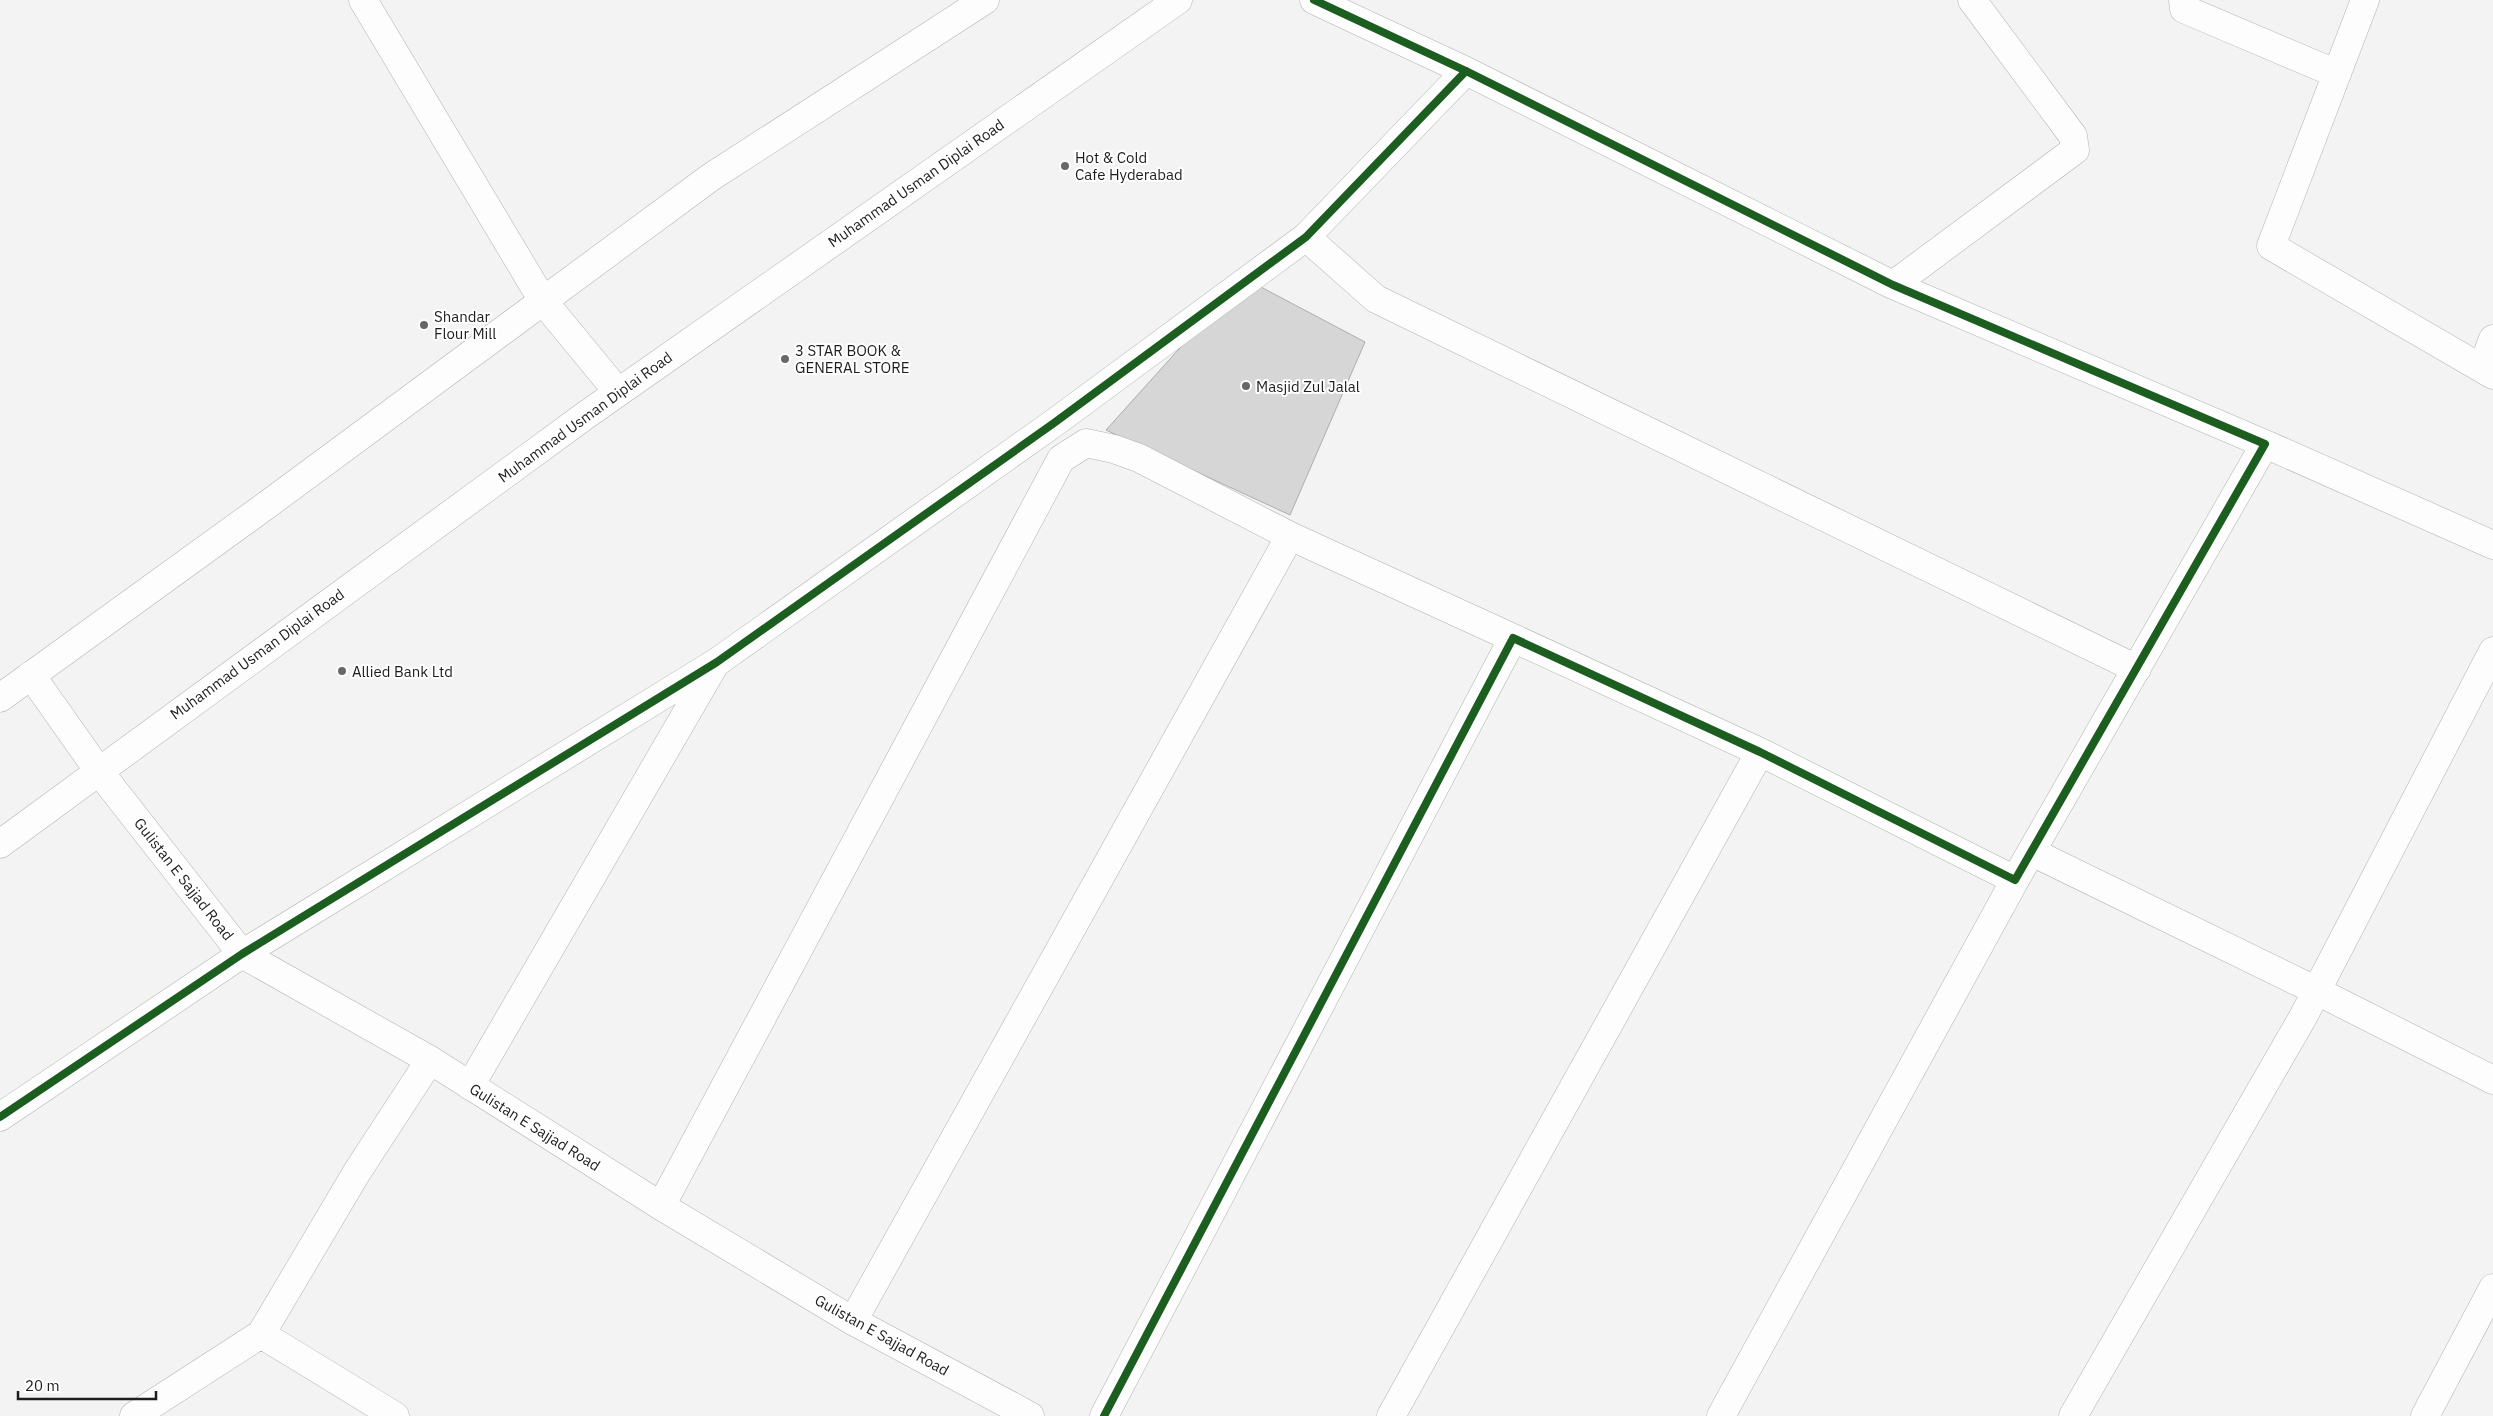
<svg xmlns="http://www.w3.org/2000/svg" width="2493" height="1416" font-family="'IBM Plex Sans',sans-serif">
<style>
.building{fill:#d6d6d6;stroke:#adadad}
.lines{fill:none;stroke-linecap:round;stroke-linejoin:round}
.minor-casing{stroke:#b2b2b2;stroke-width:29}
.tertiary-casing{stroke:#b2b2b2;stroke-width:29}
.minor{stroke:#fdfdfd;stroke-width:28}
.tertiary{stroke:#fdfdfd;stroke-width:28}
.cycleway-casing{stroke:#fff;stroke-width:11}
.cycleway{stroke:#1b5e20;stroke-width:8}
.poi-dot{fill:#686869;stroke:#fff;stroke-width:2}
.labels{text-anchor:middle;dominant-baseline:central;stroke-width:4;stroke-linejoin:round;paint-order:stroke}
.poi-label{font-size:15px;fill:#1d1d1e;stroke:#fff;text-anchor:start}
.street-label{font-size:15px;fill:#1d1d1e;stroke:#fff}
</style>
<rect width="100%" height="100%" fill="#f3f3f3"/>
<path class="building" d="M1259 286 1365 342 1290 515 1106 430 1188 339Z"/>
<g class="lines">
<defs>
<path id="minor" d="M363 0 543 301 618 392
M2183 0 2184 9 2337 74
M2365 0 2271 246 2493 375
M1306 237 1376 299 2137 669
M1893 285 2075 150 2073 136 1972 0
M2482 368 2493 339
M2265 444 2493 545
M2032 852 2317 991 2493 1080
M470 1086 715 664
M0 1117 242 954 717 662 1054 423 1306 237 1466 71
M661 1206 1061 459 1086 443 1114 449 1139 458 1290 536 1513 638
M853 1321 1290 536
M134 1416 261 1334
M395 1416 261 1334 357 1172 430 1060
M1104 1416 1513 638 1760 752 2015 880 2265 444 1893 285 1466 71 1314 0
M1391 1416 1760 752
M1721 1416 2015 880
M2073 1416 2303 1017 2493 651
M2425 1416 2493 1288"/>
<path id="tertiary" d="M31 675 98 770 242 954 430 1060 661 1206 853 1321 1030 1416
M0 698 264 507 711 177 985 0
M0 844 586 415 1178 0"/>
</defs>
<use href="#minor" class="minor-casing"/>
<use href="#tertiary" class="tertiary-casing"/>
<use href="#minor" class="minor"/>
<use href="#tertiary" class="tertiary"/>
<defs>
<path id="cycleway" d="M0 1117 242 954 717 662 1054 423 1306 237 1466 71
M1104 1416 1513 638 1760 752 2015 880 2265 444 1893 285 1466 71 1314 0"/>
</defs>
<use href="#cycleway" class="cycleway-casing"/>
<use href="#cycleway" class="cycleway"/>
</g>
<g class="poi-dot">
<circle cx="1065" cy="166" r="5"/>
<circle cx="424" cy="325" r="5"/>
<circle cx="785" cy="359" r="5"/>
<circle cx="1246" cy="386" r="5"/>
<circle cx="342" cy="671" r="5"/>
</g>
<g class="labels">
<g class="poi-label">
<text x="1075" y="157">Hot &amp; Cold<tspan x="1075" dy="17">Cafe Hyderabad</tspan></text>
<text x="434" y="316">Shandar<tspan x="434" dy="17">Flour Mill</tspan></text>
<text x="795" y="350">3 STAR BOOK &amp;<tspan x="795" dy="17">GENERAL STORE</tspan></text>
<text x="1256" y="386">Masjid Zul Jalal</text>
<text x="352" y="671">Allied Bank Ltd</text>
</g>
<g class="street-label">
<text transform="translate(916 183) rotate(-35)">Muhammad Usman Diplai Road</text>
<text transform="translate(585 417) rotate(-36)">Muhammad Usman Diplai Road</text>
<text transform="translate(257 654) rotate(-36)">Muhammad Usman Diplai Road</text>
<text transform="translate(184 879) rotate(52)">Gulistan E Sajjad Road</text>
<text transform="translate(535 1127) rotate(32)">Gulistan E Sajjad Road</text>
<text transform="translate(882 1335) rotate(29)">Gulistan E Sajjad Road</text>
</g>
</g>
<path d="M18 1391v8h138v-8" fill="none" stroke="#1d1d1e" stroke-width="2.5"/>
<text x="25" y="1391" font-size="15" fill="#1d1d1e" stroke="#ffffff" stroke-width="4" paint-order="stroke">20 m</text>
</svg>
